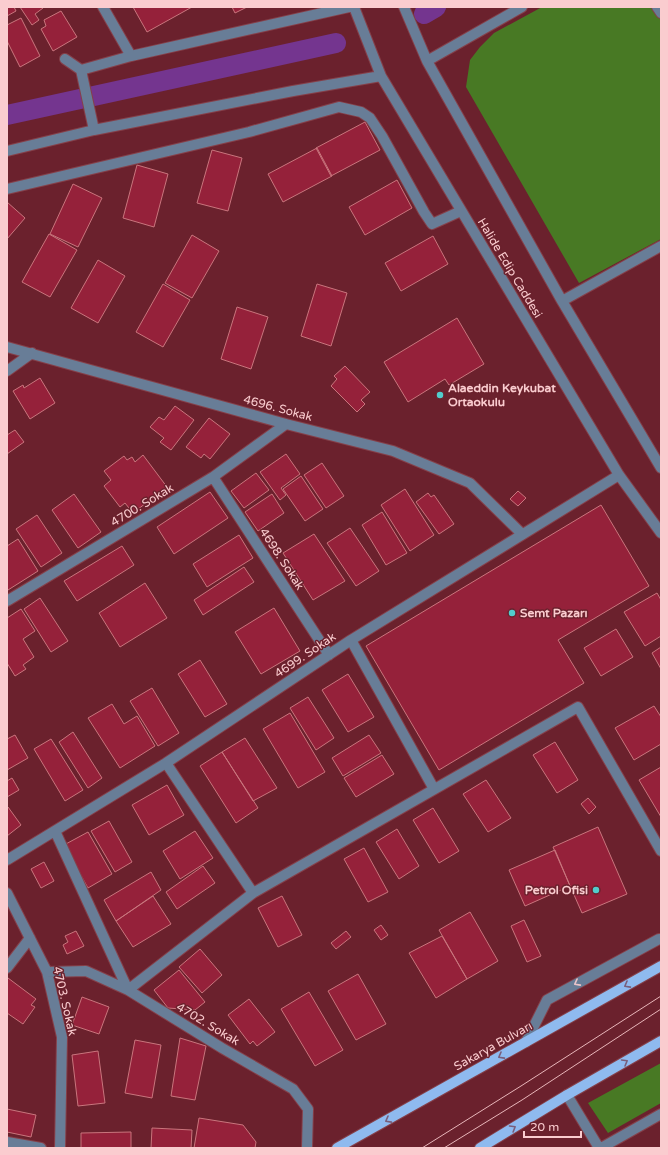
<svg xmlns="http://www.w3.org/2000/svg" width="668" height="1155" font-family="'Varela Round',sans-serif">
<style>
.green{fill:#487924}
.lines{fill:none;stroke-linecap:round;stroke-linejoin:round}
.canal{stroke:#74358f;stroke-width:20}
.building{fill:#95213a;stroke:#c9757d}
.minor-casing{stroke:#85404a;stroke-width:12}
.major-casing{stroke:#85404a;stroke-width:12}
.minor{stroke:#687d97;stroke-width:10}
.major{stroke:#8fbaef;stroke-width:10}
.tram{stroke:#e8b6ba;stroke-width:1}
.oneway{stroke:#ebc4c9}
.oneway2{stroke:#795e7b}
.poi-dot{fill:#52cdcc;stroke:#6b212d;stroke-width:1.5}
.labels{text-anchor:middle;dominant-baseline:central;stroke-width:3;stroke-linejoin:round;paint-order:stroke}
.street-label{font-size:12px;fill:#facccf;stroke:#6b212d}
.poi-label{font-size:12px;font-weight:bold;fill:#facccf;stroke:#6b212d;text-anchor:start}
</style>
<rect width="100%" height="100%" fill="#6b212d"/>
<path class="green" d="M542 7H656L661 16V239L579 283 466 87 470 60 480 47 494 33Z
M661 1063V1103L608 1133 588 1103Z"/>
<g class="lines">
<path class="canal" d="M424 14 436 7
M7 115 336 43"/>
</g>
<path class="building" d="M7 7H14L16 11 7 16Z
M20 7H42L43 8 35 14 39 20 32 25Z
M133 7H192L147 32Z
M232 7H247L235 13Z
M61 11 77 37 53 51 41 29 46 26 44 20Z
M21 18 40 56 20 67 7 41V25Z
M365 122 380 150 331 176 316 148Z
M317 148 332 176 283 202 268 174Z
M212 150 242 158 228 211 197 203Z
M137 165 168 174 154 227 123 218Z
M397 180 412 208 365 235 349 207Z
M73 184 102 198 78 247 50 234Z
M7 202 25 218 7 239Z
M49 234 77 250 50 297 22 282Z
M192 235 219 251 192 298 165 283Z
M433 236 448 264 401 291 385 263Z
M98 260 125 276 98 323 71 308Z
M163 284 190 300 163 347 136 332Z
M317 284 347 293 331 346 301 336Z
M237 307 268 317 251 369 221 359Z
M457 318 484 364 449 385 445 379 408 402 384 362Z
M345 366 370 392 361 400 365 404 357 412 331 386 337 379 334 376Z
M40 378 55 403 30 419 13 391 23 385 24 388Z
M175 406 194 420 171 450 160 442 164 438 150 427 159 417 164 420Z
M209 418 230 434 210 459 204 454 201 458 186 447Z
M15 430 24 442 7 454V435Z
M286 454 300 474 281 488 286 495 280 500 260 472Z
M143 455 167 487 133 513 125 503 120 507 104 486 111 480 104 471 124 456 127 460 132 457 135 462Z
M322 463 344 496 326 508 304 475Z
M256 473 269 490 244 508 231 491Z
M301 476 323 509 305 521 283 489Z
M405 489 434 535 410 551 381 505Z
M518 491 526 498 518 506 510 499Z
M210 492 228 518 174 554 157 527Z
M428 493 431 497 434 495 454 524 439 534 416 502Z
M74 494 101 532 78 548 52 510Z
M272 494 284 513 258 531 245 512Z
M601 505 649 586 558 640 584 683 439 770 366 646Z
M382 512 407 553 386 565 362 525Z
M37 515 62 553 41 567 16 529Z
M350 528 379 571 356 586 327 543Z
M314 534 345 581 313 600 283 553Z
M239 535 253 558 207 587 193 564Z
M18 539 38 571 8 590 7 588V546Z
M122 546 134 565 77 601 64 581Z
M244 567 254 582 203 615 194 600Z
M145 583 167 618 120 647 99 613Z
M657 593 661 600V636L645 646 624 612Z
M40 598 68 641 51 652 24 609Z
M274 608 300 651 261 674 235 632Z
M21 609 35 631 23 639 34 657 23 665 26 669 15 676 7 663V618Z
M616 629 633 657 601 676 584 648Z
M661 647V669L652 653Z
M200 660 227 704 205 717 178 674Z
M348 674 374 717 348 732 322 690Z
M152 688 179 733 158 746 130 701Z
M308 697 334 738 316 750 290 708Z
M112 704 124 724 137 716 155 746 120 768 88 718Z
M654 706 661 717V744L634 760 615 728Z
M290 713 325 772 298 788 263 729Z
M73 732 102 778 88 788 59 742Z
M15 735 28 758 7 770V739Z
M369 735 381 753 343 776 332 758Z
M245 738 277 788 253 801 222 752Z
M51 739 83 790 65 801 34 749Z
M555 742 578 780 557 793 533 755Z
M222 752 258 808 236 823 200 766Z
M382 755 394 774 356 797 344 778Z
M661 767V817L639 780Z
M12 778 19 790 7 797V781Z
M486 780 511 818 488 832 463 794Z
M167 785 184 815 149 835 132 805Z
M588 798 596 807 589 814 581 804Z
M8 807 21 825 7 836V808Z
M433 808 459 851 439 863 413 820Z
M109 821 132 862 115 872 91 831Z
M598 827 627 894 582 913 553 847Z
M397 829 419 866 399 879 376 842Z
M195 831 213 858 180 879 163 851Z
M88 832 112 874 88 888 64 845Z
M364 848 388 892 368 902 344 859Z
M555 850 570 886 525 906 509 870Z
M44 862 54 881 41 888 31 869Z
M203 866 215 883 177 909 166 892Z
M151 872 161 890 116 921 104 900Z
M153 896 171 924 133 947 116 921Z
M282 896 302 935 278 947 258 908Z
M470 912 498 961 467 979 439 930Z
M524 920 541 956 527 962 511 926Z
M381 925 388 935 381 940 374 930Z
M76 931 84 946 67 954 63 945 68 942 65 936Z
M346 931 351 937 336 949 331 943Z
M442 936 467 979 436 998 409 953Z
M200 949 222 975 202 993 179 967Z
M179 970 205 1002 195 1010 168 1008 154 990Z
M358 974 386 1024 356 1040 328 991Z
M8 978 36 999 31 1005 35 1007 23 1024 7 1013V979Z
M309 992 343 1050 315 1066 281 1009Z
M82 997 109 1007 99 1034 72 1025Z
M249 999 275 1032 257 1046 253 1041 250 1044 228 1015Z
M180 1038 206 1046 195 1100 171 1096Z
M135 1040 161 1045 152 1098 125 1093Z
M98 1051 105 1103 78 1106 72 1055Z
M7 1109 36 1115 31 1137 7 1132Z
M199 1118 243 1125 256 1142 255 1148H194Z
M152 1128 192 1130 191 1148H151Z
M131 1132V1148H81V1133Z"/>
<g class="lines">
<defs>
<path id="minor" d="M103 7 131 56
M354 7 381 76 619 475 661 533
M404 7 427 61 562 301 661 468
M657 7 661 13
M65 59 81 70
M427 61 522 7
M94 130 81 70 131 56 349 7
M7 151 94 130 293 91 381 76
M7 189 249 132 339 107 361 112 370 118 382 136 424 212 432 224 461 211
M562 301 661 246
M7 347 286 424 393 451 470 483 522 534
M7 371 32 353
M213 477 329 655
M7 601 213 477 286 424
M351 640 434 789
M166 763 253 893
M55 831 128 990 253 893 578 707 661 851
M7 860 166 763 351 640 619 475
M7 893 47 972 62 1037 60 1148
M7 968 30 938
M47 972 86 971 128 990 222 1048 293 1089 308 1109 307 1148
M526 1042 547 1000 659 939H661
M567 1095 599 1148
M7 1142 41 1148
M601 1148 661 1114"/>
<path id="major" d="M337 1148 661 966
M480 1148 567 1095 661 1041"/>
</defs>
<use href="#minor" class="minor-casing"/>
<use href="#major" class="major-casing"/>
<use href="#minor" class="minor"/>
<use href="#major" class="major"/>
<path class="tram" d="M422 1148 521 1086 661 996
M444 1148 522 1100 661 1009"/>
</g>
<defs><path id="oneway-chevron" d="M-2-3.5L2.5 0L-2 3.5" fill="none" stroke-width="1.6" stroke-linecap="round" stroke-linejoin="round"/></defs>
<use class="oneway" href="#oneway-chevron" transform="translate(577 983) rotate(152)"/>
<g class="oneway2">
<use href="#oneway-chevron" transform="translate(627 985) rotate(151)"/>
<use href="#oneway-chevron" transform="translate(501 1056) rotate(151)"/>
<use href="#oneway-chevron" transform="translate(625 1062) rotate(-30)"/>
<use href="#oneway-chevron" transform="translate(388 1120) rotate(151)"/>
<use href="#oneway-chevron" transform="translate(513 1128) rotate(-31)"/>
</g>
<g class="poi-dot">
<circle cx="440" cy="395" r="4"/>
<circle cx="512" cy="613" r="4"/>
<circle cx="596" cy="890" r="4"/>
</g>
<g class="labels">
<g class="street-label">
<text transform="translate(510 268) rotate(59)">Halide Edip Caddesi</text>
<text transform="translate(278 408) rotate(15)">4696. Sokak</text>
<text transform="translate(142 505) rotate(-31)">4700. Sokak</text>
<text transform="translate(282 559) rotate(57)">4698. Sokak</text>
<text transform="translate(305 655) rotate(-34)">4699. Sokak</text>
<text transform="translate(65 1001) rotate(77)">4703. Sokak</text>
<text transform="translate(208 1024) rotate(31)">4702. Sokak</text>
<text transform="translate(493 1046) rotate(-29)">Sakarya Bulvarı</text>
</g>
<g class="poi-label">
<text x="448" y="388">Alaeddin Keykubat<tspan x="448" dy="14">Ortaokulu</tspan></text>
<text x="520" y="613">Semt Pazarı</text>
<text x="588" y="890" text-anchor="end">Petrol Ofisi</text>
</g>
</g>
<rect width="668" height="1155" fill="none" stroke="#facccf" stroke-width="16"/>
<path d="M524 1131v6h57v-6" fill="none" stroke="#facccf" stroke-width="2"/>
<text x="530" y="1131" font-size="12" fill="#facccf" stroke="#6b212d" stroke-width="3" paint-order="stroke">20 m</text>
</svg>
